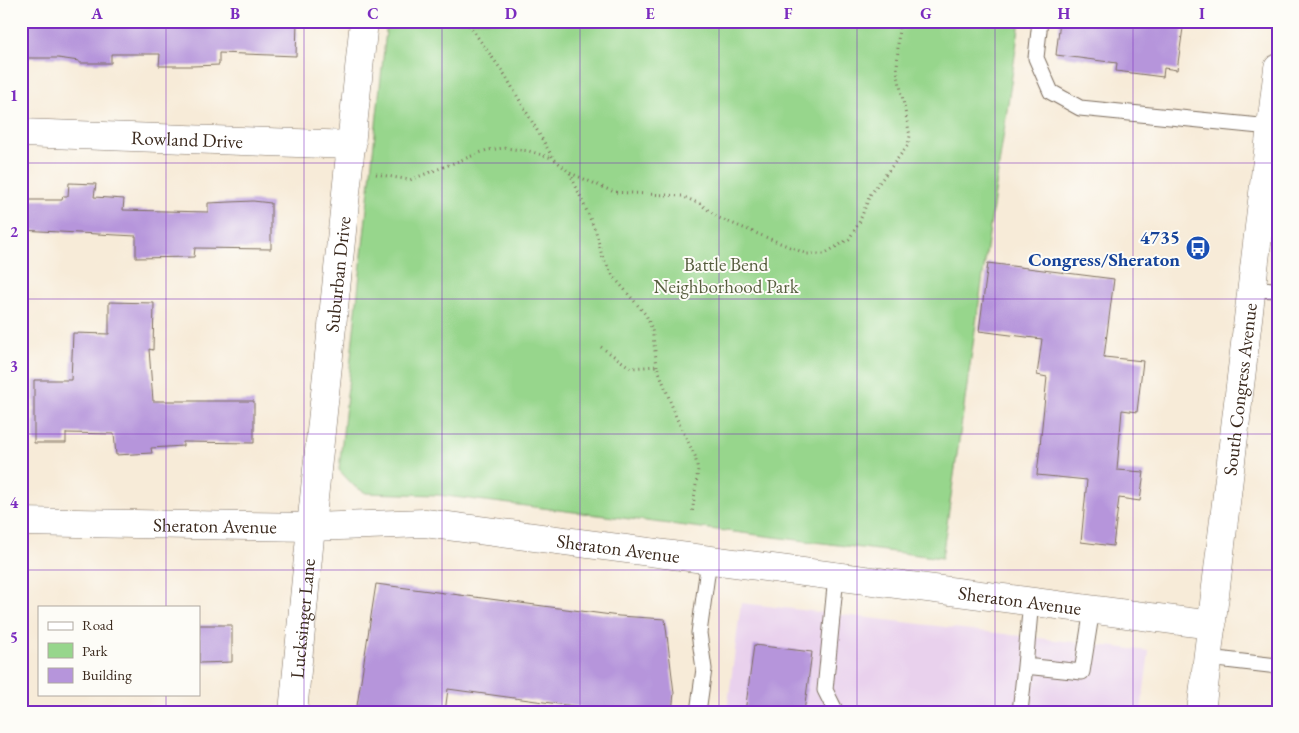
<svg xmlns="http://www.w3.org/2000/svg" width="1299" height="733" font-family="'EB Garamond',serif">
<style>
.built{fill:#e9d1ed}
.green{fill:#97d68c;stroke:#698055}
.building{fill:#b695db}
.lines{fill:none;stroke-linecap:round;stroke-linejoin:round}
.lane-casing{stroke:#7d6e5f;stroke-width:17}
.street-casing{stroke:#7d6e5f;stroke-width:29}
.primary-casing{stroke:#7d6e5f;stroke-width:29}
.path{stroke:#7d6e5f;stroke-width:3;stroke-dasharray:1 4;stroke-linecap:butt}
.lane{stroke:#fff;stroke-width:15}
.street{stroke:#fff;stroke-width:28}
.primary{stroke:#fff;stroke-width:28}
.grid{fill:none;stroke:#7b2cbf;stroke-width:1;stroke-opacity:0.55}
.labels{text-anchor:middle;dominant-baseline:central;stroke-width:4;stroke-linejoin:round;paint-order:stroke}
.street-label{font-size:19px;fill:#3b2a1e;stroke:#fdfcf7}
.transit-label{font-size:19px;font-weight:bold;fill:#164399;stroke:#fdfcf7;text-anchor:end}
.park-label{font-size:19px;fill:#575e3f;stroke:#fdfcf7}
.neatline{fill:none;stroke:#7b2cbf;stroke-width:2}
.grid-label{font-size:16px;text-anchor:middle;font-weight:bold;fill:#7b2cbf}
</style>
<rect width="100%" height="100%" fill="#fdfcf7"/>
<filter id="ink" filterUnits="userSpaceOnUse"><feTurbulence type="fractalNoise" baseFrequency=".02" numOctaves="2"/><feDisplacementMap in="SourceGraphic" scale="10" xChannelSelector="R" yChannelSelector="G"/><feConvolveMatrix kernelMatrix="1 2 1 2 8 2 1 2 1" color-interpolation-filters="sRGB"/></filter>
<filter id="wash" filterUnits="userSpaceOnUse"><feTurbulence type="fractalNoise" baseFrequency=".0096" numOctaves="4" result="noise"/><feDisplacementMap in="SourceGraphic" scale="20" xChannelSelector="R" yChannelSelector="G"/><feGaussianBlur stdDeviation="1.12" result="paint"/><feColorMatrix in="noise" values="0 0 0 0 0 0 0 0 0 0 0 0 0 0 0 0 0 1.4 0 .05"/><feComposite in="paint" operator="in"/></filter>
<g filter="url(#wash)">
<rect width="100%" height="100%" fill="#f7ebd8"/>
<path class="built" d="M741 603 1149 651 1141 712H727Z"/>
<path class="green" d="M387 21H1020L942 558 438 495 366 493 354 486 339 470Z"/>
<g id="blocks">
<path class="building" d="M21 21H297L296 56 219 53V65L192 66H159L160 54H111V63H79V61L58 58H21Z
M1060 21H1184L1177 70 1164 68 1163 77 1116 71 1117 63 1056 55Z
M69 183 96 184 94 197 124 199 123 210 208 212V203L253 201 271 203V249L195 248 194 257 136 258V236L21 230V200H62L63 196H68Z
M988 263 1114 279 1104 357 1143 361 1137 412 1122 410 1117 470 1144 472 1140 501 1119 498 1113 546 1081 542 1087 480 1037 475 1047 377 1037 375 1042 339 979 331Z
M109 302 154 303 153 350 149 349 153 401H254V443L183 442V446L151 448 152 453 116 455 114 434 66 433V443H34V380H71L73 333 109 334Z
M376 584 619 616 665 619 674 693 672 712H588V708L448 689 445 712H356Z
M199 625H232V662L199 663Z
M754 645 812 652 804 712H745Z"/>
</g>
</g>
<g filter="url(#ink)">
<use href="#blocks" fill-opacity="0" stroke="#7d6e5f" stroke-width="1"/>
<g class="lines">
<defs>
<path id="lane" d="M1040 21 1036 58 1051 92 1080 108 1270 127
M1251 289 1278 290
M836 576 825 690 836 712
M1031 601 1025 666 1082 672 1092 609
M1208 658 1278 666
M698 712 704 669 699 633 709 560
M1020 712 1025 666"/>
<g id="street">
<path id="s1" d="M21 133 352 145"/>
<path id="s2" d="M21 522 311 527 425 523 1212 625"/>
<path id="s3" d="M293 712 311 527 364 21"/>
</g>
<g id="primary">
<path id="s4" d="M1201 712 1278 68"/>
</g>
</defs>
<use href="#lane" class="lane-casing"/>
<use href="#street" class="street-casing"/>
<use href="#primary" class="primary-casing"/>
<path class="path" d="M466 21 505 75 553 158 570 173 596 232 602 256 613 276 646 315 652 329 657 366
M570 173 614 192 682 196 700 204 719 218 807 254H824L849 239 859 223 870 195 908 145 910 136 897 70 899 21
M376 174 410 180 487 150 505 148 529 151 552 158
M601 347 631 368 657 366 676 417 695 456 698 470 692 514"/>
<use href="#lane" class="lane"/>
<use href="#street" class="street"/>
<use href="#primary" class="primary"/>
</g>
</g>
<path class="grid" d="M166 21V607M304 21V712M442 21V712M580 21V712M719 21V712M857 21V712M995 21V712M1133 21V712M21 163H1278M21 299H1278M21 434H1278M21 570H1278M166 694V712"/>
<defs>
<symbol id="bus-disc" viewBox="-11 -11 22 22"><circle r="9.5" fill="#1a4fb4" stroke="#fdfcf7"/><path d="M-5-6H5V4H4V6H2V4H-2V6H-4V4H-5ZM-3.5-4V0h7V-4ZM-3.5 1.2v1.5H-2V1.2ZM2 1.2v1.5H3.5V1.2Z" fill="#fff"/></symbol>
</defs>
<g fill-rule="evenodd">
<use href="#bus-disc" x="1184" y="234" width="28" height="28"/>
</g>
<g class="labels">
<g class="street-label">
<text stroke="none"><textPath href="#s1" startOffset="166">Rowland Drive</textPath></text>
<text stroke="none"><textPath href="#s3" startOffset="440">Suburban Drive</textPath></text>
<text stroke="none"><textPath href="#s4" startOffset="325">South Congress Avenue</textPath></text>
<text stroke="none"><textPath href="#s2" startOffset="194">Sheraton Avenue</textPath></text>
<text stroke="none"><textPath href="#s2" startOffset="599">Sheraton Avenue</textPath></text>
<text stroke="none"><textPath href="#s2" startOffset="1004">Sheraton Avenue</textPath></text>
<text stroke="none"><textPath href="#s3" startOffset="94">Lucksinger Lane</textPath></text>
</g>
<g class="transit-label">
<text x="1180" y="237">4735<tspan x="1180" dy="22">Congress/Sheraton</tspan></text>
</g>
<g class="park-label">
<text x="726" y="264">Battle Bend<tspan x="726" dy="22">Neighborhood Park</tspan></text>
</g>
</g>
<rect width="1299" height="733" fill="none" stroke="#fdfcf7" stroke-width="55"/>
<rect x="38" y="606" width="162" height="90" fill="#fdfcf7" stroke="#afa8a0"/>
<rect x="48" y="622" width="25" height="8" fill="#ffffff" stroke="#afa8a0"/>
<text x="82" y="630" font-size="15" fill="#3b2a1e">Road</text>
<rect x="48" y="643" width="25" height="15" fill="#97d68c" stroke="#afa8a0"/>
<text x="82" y="656" font-size="15" fill="#3b2a1e">Park</text>
<rect x="48" y="668" width="25" height="15" fill="#b695db" stroke="#afa8a0"/>
<text x="82" y="680" font-size="15" fill="#3b2a1e">Building</text>
<rect x="28" y="28" width="1244" height="678" class="neatline"/>
<g class="grid-label">
<text x="97" y="19">A</text>
<text x="235" y="19">B</text>
<text x="373" y="19">C</text>
<text x="511" y="19">D</text>
<text x="650" y="19">E</text>
<text x="788" y="19">F</text>
<text x="926" y="19">G</text>
<text x="1064" y="19">H</text>
<text x="1202" y="19">I</text>
<text x="14" y="101">1</text>
<text x="14" y="237">2</text>
<text x="14" y="372">3</text>
<text x="14" y="508">4</text>
<text x="14" y="643">5</text>
</g>
</svg>
